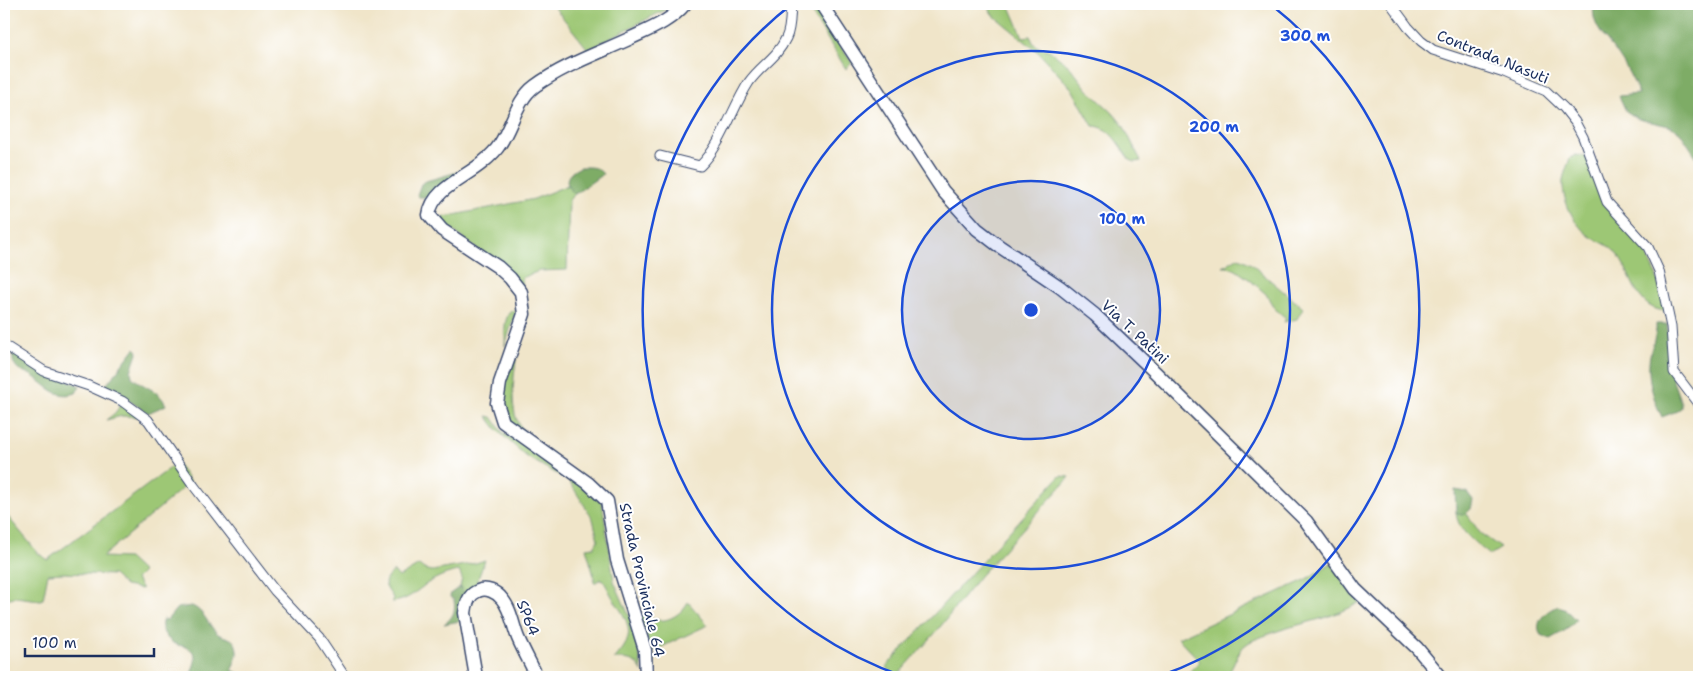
<svg xmlns="http://www.w3.org/2000/svg" width="1703" height="681" font-family="'Shantell Sans',sans-serif">
<style>
.green{fill:#9dc774;stroke:#5c7b69}
.forest{fill:#7eac66;stroke:#4c6e62}
.lines{fill:none;stroke-linecap:round;stroke-linejoin:round}
.street-casing{stroke:#3b4a6e;stroke-width:11}
.secondary-casing{stroke:#3b4a6e;stroke-width:15}
.street{stroke:#fff;stroke-width:9}
.secondary{stroke:#fff;stroke-width:12}
.ring{fill:none;stroke:#1d4ed8;stroke-width:2.5}
.labels{text-anchor:middle;dominant-baseline:central;stroke-width:4;stroke-linejoin:round;paint-order:stroke}
.street-label{font-size:15px;fill:#1b2f5e;stroke:#fff}
.centre{fill:#1d4ed8;stroke:#fff;stroke-width:2.5}
.ring-label{font-size:15px;text-anchor:middle;font-weight:bold;fill:#1d4ed8;stroke:#fff;stroke-width:4;stroke-linejoin:round;paint-order:stroke}
</style>
<rect width="100%" height="100%" fill="#fff"/>
<filter id="ink" filterUnits="userSpaceOnUse"><feTurbulence type="fractalNoise" baseFrequency=".02" numOctaves="2"/><feDisplacementMap in="SourceGraphic" scale="10" xChannelSelector="R" yChannelSelector="G"/><feConvolveMatrix kernelMatrix="1 2 1 2 8 2 1 2 1" color-interpolation-filters="sRGB"/></filter>
<filter id="wash" filterUnits="userSpaceOnUse"><feTurbulence type="fractalNoise" baseFrequency=".0096" numOctaves="4" result="noise"/><feDisplacementMap in="SourceGraphic" scale="20" xChannelSelector="R" yChannelSelector="G"/><feGaussianBlur stdDeviation="1.12" result="paint"/><feColorMatrix in="noise" values="0 0 0 0 0 0 0 0 0 0 0 0 0 0 0 0 0 1.4 0 .05"/><feComposite in="paint" operator="in"/></filter>
<g filter="url(#wash)">
<rect width="100%" height="100%" fill="#f0e5c9"/>
<path class="green" d="M552 4H670L665 10 600 43 601 47 590 52Z
M806 4H812L852 63 846 69Z
M987 4H1009L1023 37 1030 36 1034 44 1038 47 1049 50 1070 67 1088 90 1112 112 1123 125 1141 161 1135 162 1130 160C1120 148 1111 126 1093 126L1072 89 1039 53 992 14Z
M1576 155 1587 157 1601 197 1641 243 1655 271 1666 311C1634 309 1634 275 1616 253 1607 243 1601 243 1591 237 1575 227 1561 199 1563 180 1564 173 1568 165 1570 158Z
M568 185 575 194 569 200 567 270 539 271 522 278V285L440 220 444 217 534 199Z
M1237 258 1242 259 1251 264 1303 308 1297 319 1284 322 1286 318 1274 308 1266 294 1250 280 1236 270 1229 267H1223Z
M516 310 505 346C506 331 502 325 510 311Z
M519 339C516 361 510 393 515 414 517 422 522 429 527 435L505 418 502 392Z
M122 403 143 417 122 416 106 420 115 413Z
M487 416 492 417 503 433 571 473 602 502 614 581 631 620 639 650 642 672C637 659 627 659 614 659 635 638 631 625 616 603 611 596 608 588 604 582L602 579 594 583V576L586 548 594 547 598 540 593 519 569 481 527 457 499 432Z
M177 463 190 482 102 557 128 558 143 572 136 579 142 589 125 586 113 575 63 573 48 574 43 599 40 600 15 597 4 599V512L38 553 47 560Z
M1060 476 1070 477 980 576 937 631 897 676 886 667Z
M1456 512 1460 514H1467L1480 533 1501 548 1490 555C1477 544 1457 531 1456 512Z
M485 560 476 584 465 594 460 587 462 578 459 571C447 573 438 577 428 583 416 591 408 601 392 602L393 598C385 585 380 583 394 571L399 577 419 565 424 569 432 571 476 563Z
M1331 563 1360 602C1334 619 1298 623 1269 634 1262 637 1254 639 1248 643 1235 651 1236 667 1225 677H1184L1200 661 1178 638 1307 579Z
M688 602 708 625 651 652 640 615C646 617 651 619 657 620 670 622 682 613 688 602Z"/>
<path class="forest" d="M1594 4H1699V161L1680 132 1669 126 1638 119 1626 111 1619 96 1639 94C1633 79 1625 65 1616 52 1605 38 1590 24 1594 4Z
M581 167C590 167 597 166 603 174L575 194C562 183 566 173 581 167Z
M461 171 440 186 428 197H419L417 195 421 184 426 181Z
M1656 324H1667L1673 381 1681 403V408L1677 411 1662 417C1653 399 1646 375 1650 355 1652 344 1657 335 1656 324Z
M135 348 138 351 131 371 132 377C144 388 159 389 166 405L148 413 128 400 103 389Z
M13 354 80 386 76 393C56 400 47 385 31 375 26 372 18 371 15 365 12 362 13 358 13 354Z
M1455 490 1467 492 1473 500 1471 509 1465 515 1460 514 1456 512Z
M460 587 465 594C460 603 459 610 460 621L444 624C453 618 456 611 454 600L450 597 451 593Z
M192 606C204 611 207 623 216 632 223 640 236 634 237 651 238 656 233 664 232 670L240 674 241 677H192C190 669 198 663 194 654 190 645 180 647 173 643 165 637 159 628 163 619L167 620 177 608Z
M1558 606 1564 608 1576 620 1566 630 1550 639 1540 634C1534 621 1547 610 1558 606Z"/>
</g>
<g filter="url(#ink)">
<g class="lines">
<defs>
<path id="street" d="M1391 4 1408 27 1421 41 1433 50 1504 73 1546 91 1564 108 1575 122 1583 137 1607 202 1648 247 1659 271 1671 327 1674 372 1699 405
M660 156 700 166C722 145 732 108 749 82 761 65 777 58 786 38 791 28 790 15 791 4
M4 345 44 371 89 386 122 401 148 420 194 486 275 591 319 638 345 677"/>
<path id="secondary" d="M821 4 943 191 977 229 999 246 1060 287 1095 315 1156 373 1306 521 1355 589 1417 648 1441 677
M476 677 465 613C466 604 469 594 478 591 486 587 497 592 502 599 511 609 513 626 518 638 524 652 531 664 537 677
M646 677 645 650 617 560 607 501 588 483 503 422 497 403 500 383 524 314 521 292 510 278 498 267 442 230 429 215C432 190 464 178 482 163 488 158 496 151 500 144 512 126 517 99 535 86 564 65 599 53 631 38 650 29 671 21 685 4"/>
</defs>
<use href="#street" class="street-casing"/>
<use href="#secondary" class="secondary-casing"/>
<use href="#street" class="street"/>
<use href="#secondary" class="secondary"/>
</g>
</g>
<circle cx="1031" cy="310" r="129" fill="#1d4ed8" fill-opacity=".12"/>
<g class="ring">
<circle cx="1031" cy="310" r="129"/>
<circle cx="1031" cy="310" r="259"/>
<path d="M905 677A388 388 0 0 1 792 4M1270 4A388 388 0 0 1 1157 677"/>
</g>
<g class="labels">
<g class="street-label">
<text transform="translate(1493 57) rotate(22)">Contrada Nasuti</text>
<text transform="translate(1135 332) rotate(43)">Via T. Patini</text>
<text transform="translate(642 580) rotate(77)">Strada Provinciale 64</text>
<text transform="translate(528 618) rotate(68)">SP64</text>
</g>
</g>
<circle cx="1031" cy="310" r="8" class="centre"/>
<g class="ring-label">
<text x="1305" y="41">300 m</text>
<text x="1214" y="132">200 m</text>
<text x="1122" y="224">100 m</text>
</g>
<rect width="1703" height="681" fill="none" stroke="#fff" stroke-width="20"/>
<path d="M25 648v8h129v-8" fill="none" stroke="#1b2f5e" stroke-width="2.5"/>
<text x="32" y="648" font-size="15" fill="#1b2f5e" stroke="#ffffff" stroke-width="4" paint-order="stroke">100 m</text>
</svg>
